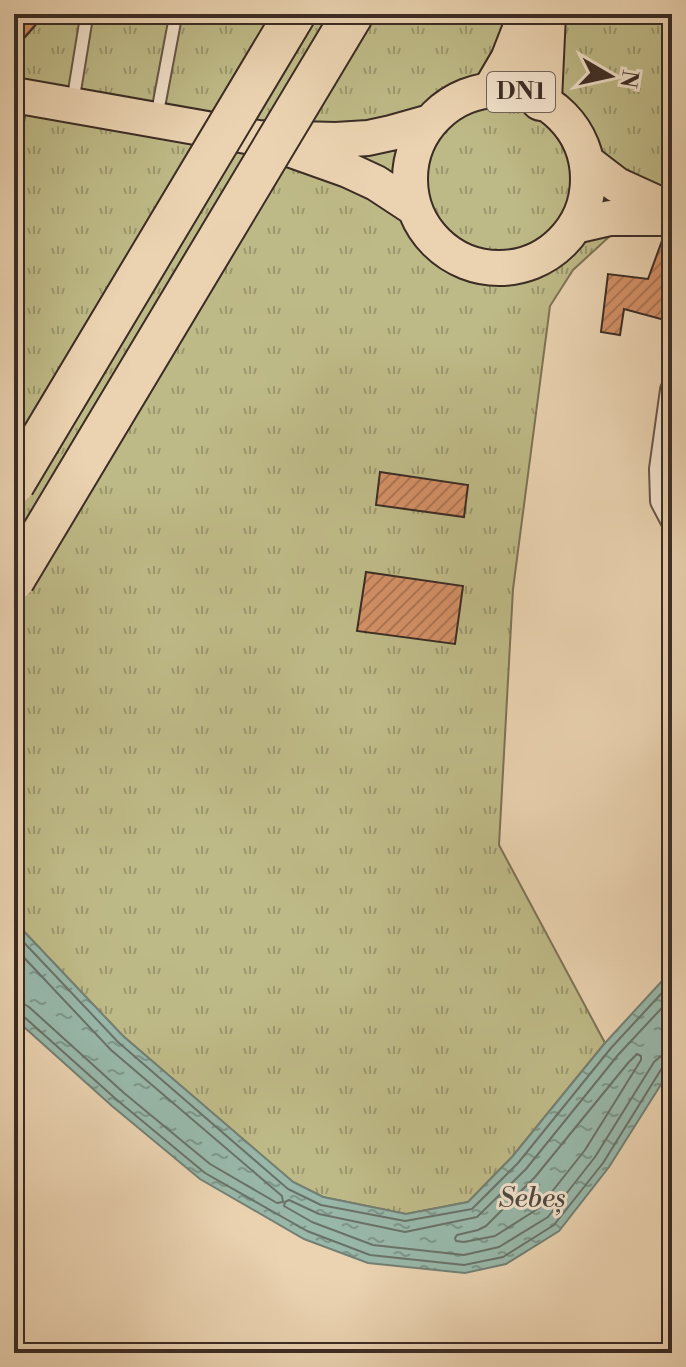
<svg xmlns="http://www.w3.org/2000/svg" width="686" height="1367" font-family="'Libre Bodoni',serif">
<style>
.grass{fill:url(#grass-tufts);stroke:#7c7356;stroke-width:2}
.water{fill:url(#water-ripples);stroke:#738075;stroke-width:2}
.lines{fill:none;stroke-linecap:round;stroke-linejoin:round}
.shore{stroke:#6a7268;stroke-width:2}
.building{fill:url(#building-hatch);stroke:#3b2c25;stroke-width:2}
.lane-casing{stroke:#675648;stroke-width:15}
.street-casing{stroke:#675648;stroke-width:26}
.primary-casing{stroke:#3b2c25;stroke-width:38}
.highway-casing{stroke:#3b2c25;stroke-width:44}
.lane{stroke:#f2e2cc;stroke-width:11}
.street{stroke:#f2e2cc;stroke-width:22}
.primary{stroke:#ebd3b1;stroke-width:34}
.highway{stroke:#ebd3b1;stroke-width:40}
.highway-bridge-casing{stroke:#3b2c25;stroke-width:44;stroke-linecap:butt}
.highway-bridge{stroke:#ebd3b1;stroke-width:40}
.labels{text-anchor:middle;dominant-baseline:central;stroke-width:6;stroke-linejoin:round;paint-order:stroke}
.shield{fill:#f2e2cc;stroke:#726357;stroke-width:2}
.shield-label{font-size:24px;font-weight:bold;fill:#3b2c25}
.water-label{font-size:28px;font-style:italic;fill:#4e4840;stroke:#f2e2cc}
</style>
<defs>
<pattern id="grass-tufts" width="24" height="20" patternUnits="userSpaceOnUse" patternTransform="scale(2)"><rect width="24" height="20" fill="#beba87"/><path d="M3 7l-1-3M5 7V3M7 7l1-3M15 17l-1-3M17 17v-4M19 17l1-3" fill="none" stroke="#9c976e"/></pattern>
<pattern id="water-ripples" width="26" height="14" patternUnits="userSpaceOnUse" patternTransform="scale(2)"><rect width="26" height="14" fill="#98b8aa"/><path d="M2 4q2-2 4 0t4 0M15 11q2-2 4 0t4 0" fill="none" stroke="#7d968a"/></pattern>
<pattern id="building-hatch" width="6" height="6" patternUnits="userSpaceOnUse" patternTransform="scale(2)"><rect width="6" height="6" fill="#d49066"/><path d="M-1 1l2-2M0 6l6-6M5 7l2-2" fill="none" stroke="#ad7654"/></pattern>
</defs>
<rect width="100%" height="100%" fill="#ebd3b1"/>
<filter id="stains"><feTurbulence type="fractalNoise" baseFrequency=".0025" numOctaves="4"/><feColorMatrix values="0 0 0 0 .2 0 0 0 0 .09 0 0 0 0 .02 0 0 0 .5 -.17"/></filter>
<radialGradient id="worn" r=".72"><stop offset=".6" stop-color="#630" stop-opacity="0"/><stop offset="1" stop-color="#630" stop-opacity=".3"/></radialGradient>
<path class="grass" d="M14 14H672V192L627 179 610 236 573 270 550 306 513 589 499 845 605 1043 512 1157 468 1202 406 1214 323 1197 293 1182 123 1036 14 921Z"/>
<path class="water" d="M14 921 123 1036 293 1182 323 1197 406 1214 468 1202 512 1157 605 1043 672 970V1067L609 1167 559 1231 506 1264 465 1273 368 1263 304 1239 200 1179 112 1106 14 1018Z"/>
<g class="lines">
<path class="shore" d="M14 932 118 1042 288 1189 321 1205 405 1221 472 1209 518 1163 611 1048 672 982
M14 947 111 1050 282 1196 283 1202 277 1203 210 1164 124 1093 29 1007 22 1003 14 1002
M672 997 618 1055 526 1169 477 1217 405 1232 319 1214 289 1200 285 1202 284 1206 312 1222 373 1245 464 1255 499 1247 548 1217 595 1157 654 1062 661 1056 672 1054
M14 1012 22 1015 117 1100 205 1173 307 1231 370 1255 464 1265 503 1257 554 1225 603 1163 662 1068 666 1064H672
M637 1054 641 1056V1060L585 1150 539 1208 495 1236 464 1242 456 1241 455 1238 457 1235 478 1230 486 1226 535 1177 628 1063Z"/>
</g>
<path class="building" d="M14 14H45L14 50Z
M663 238H672V322L624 309 620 335 601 332 608 274 648 279Z
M380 472 468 485 464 517 376 505Z
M366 572 463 586 455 644 357 631Z"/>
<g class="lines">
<defs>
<path id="lane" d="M59 14 86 19
M73 100 87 14
M157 115 176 14
M14 142 21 101"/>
<path id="street" d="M672 390 661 469 662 501 672 520"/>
<path id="primary" d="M410 179a89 89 0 1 1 178 0a89 89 0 1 1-178 0Z
M14 95 258 138 336 140 368 138 391 133 430 122
M289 149 348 170 376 183 414 208
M587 162 617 185 672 210
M575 226 610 218H672"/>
<path id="highway" d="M494 89 511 60 529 14
M541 100 545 14"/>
</defs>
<use href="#lane" class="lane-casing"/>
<use href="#street" class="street-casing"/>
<use href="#primary" class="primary-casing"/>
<use href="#highway" class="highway-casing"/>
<use href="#lane" class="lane"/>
<use href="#street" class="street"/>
<use href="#primary" class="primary"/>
<use href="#highway" class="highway"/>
<defs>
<path id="highway-bridge" d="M14 484 295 14
M14 580 353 14"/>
</defs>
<use href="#highway-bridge" class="highway-bridge-casing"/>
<use href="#highway-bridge" class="highway-bridge"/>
</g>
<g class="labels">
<rect class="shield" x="487" y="72" width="68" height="40" rx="6"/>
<g class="shield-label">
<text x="521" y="92">DN1</text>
</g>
<g class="water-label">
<text x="532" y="1198">Sebeș</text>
</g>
</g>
<rect width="686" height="1367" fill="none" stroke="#ebd3b1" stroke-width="48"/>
<rect x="16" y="16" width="654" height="1335" fill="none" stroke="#3b2c25" stroke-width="4"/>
<rect x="24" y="24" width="638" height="1319" fill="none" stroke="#3b2c25" stroke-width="2"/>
<g transform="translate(610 76) rotate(99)" stroke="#f2e2cc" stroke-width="6" paint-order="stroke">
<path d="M0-6L14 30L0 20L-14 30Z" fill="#3b2c25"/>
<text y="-12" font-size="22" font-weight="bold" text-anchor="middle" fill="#3b2c25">N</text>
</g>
<rect width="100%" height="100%" filter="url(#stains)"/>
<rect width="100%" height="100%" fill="url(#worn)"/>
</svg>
